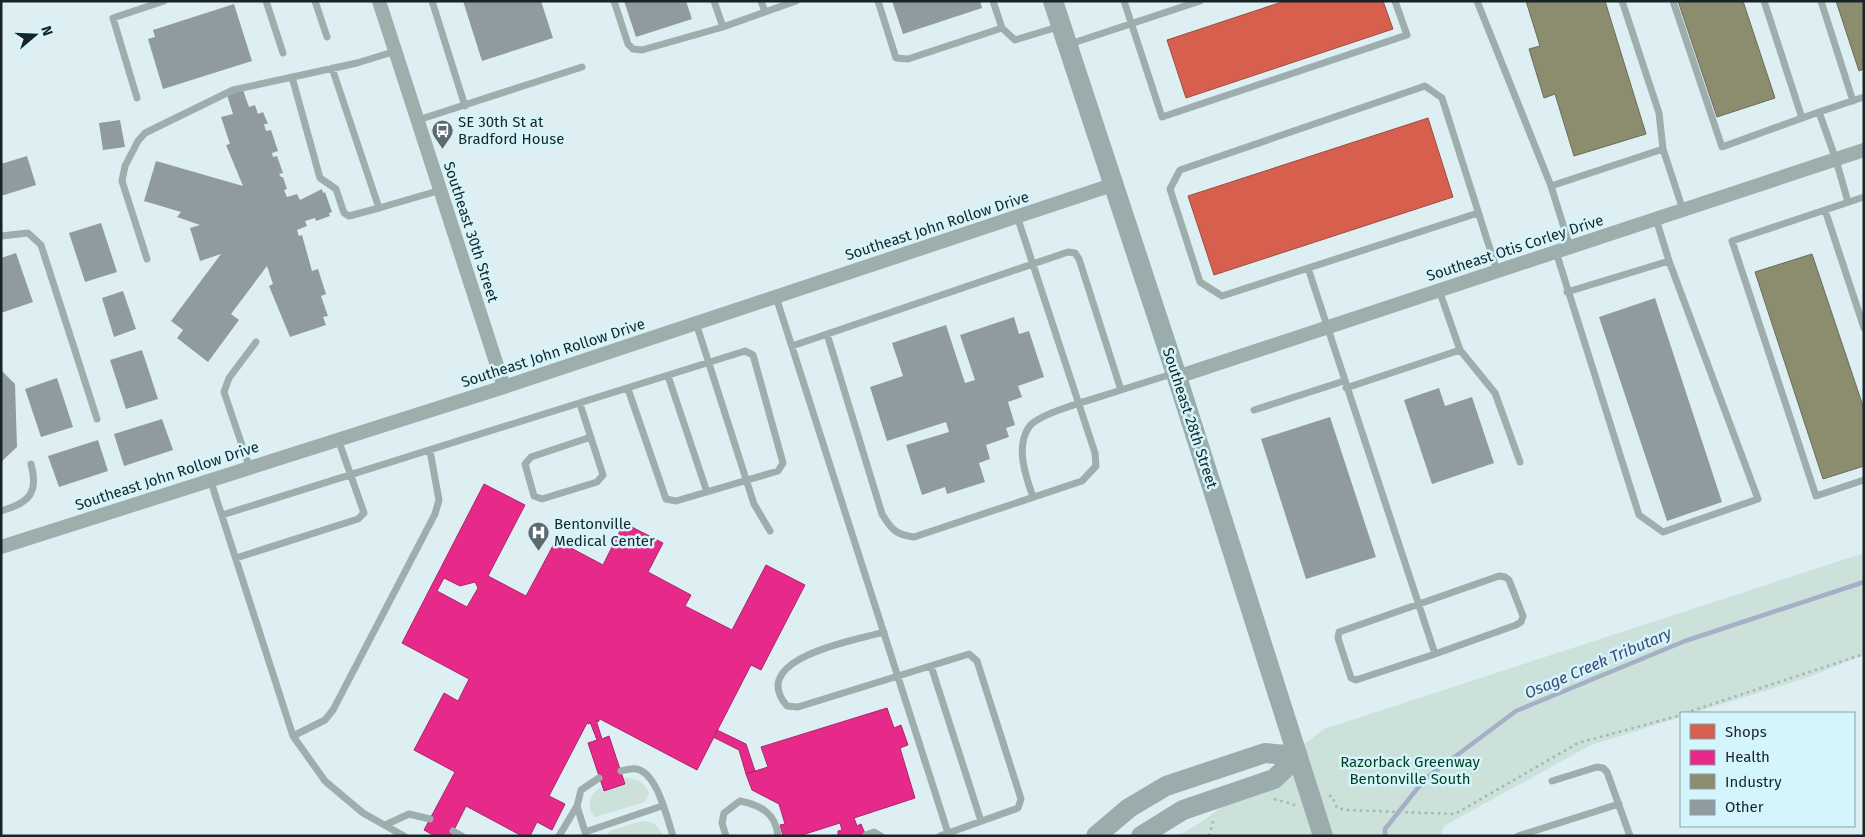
<svg xmlns="http://www.w3.org/2000/svg" width="1865" height="837" font-family="'Fira Sans',sans-serif">
<style>
.green{fill:#cbe1da}
.shops{fill:#d6604d;stroke:#9d4e42}
.health{fill:#e7298a;stroke:#a9286c;fill-rule:evenodd}
.industry{fill:#8c8c6e;stroke:#696d59}
.lines{fill:none;stroke-linecap:round;stroke-linejoin:round}
.stream{stroke:#a5b0c6;stroke-width:4.5}
.building{fill:#909ba0}
.path{stroke:#a5b4b4;stroke-width:2.5;stroke-dasharray:2.5 4;stroke-linecap:butt}
.lane{stroke:#9eaead;stroke-width:7}
.street{stroke:#9eaead;stroke-width:14}
.secondary{stroke:#9aadac;stroke-width:20}
.labels{text-anchor:middle;dominant-baseline:central;stroke-width:5;stroke-linejoin:round;paint-order:stroke}
.poi-label{font-size:15px;fill:#182427;stroke:#d5f5fc;text-anchor:start}
.street-label{font-size:15px;fill:#182427;stroke:#d5f5fc}
.park-label{font-size:15px;fill:#013e21;stroke:#d5f5fc}
.water-label{font-size:16px;font-style:italic;fill:#3f4b77;stroke:#d5f5fc}
</style>
<rect width="100%" height="100%" fill="#deeff3"/>
<path class="green" d="M1864 553V655L1806 678 1693 713H1681V717L1591 745 1444 826 1441 836H1178L1203 821 1324 729Z
M624 778C635 777 646 783 649 793L645 802 595 817C585 807 590 794 601 787L603 792 626 785Z
M642 821C653 822 659 825 663 836H606L610 831Z"/>
<path class="shops" d="M1285 1H1383L1393 29 1186 98 1167 40Z
M1428 118 1453 197 1214 275 1188 196Z"/>
<path class="health" d="M484 484 525 505 488 576 526 596 556 540 603 565 624 523 663 543 648 572 691 595 685 606 732 630 766 565 805 585 761 670 751 665 697 770 600 719 598 722 596 720 602 739 609 736 625 784 604 791 588 743 597 740 590 722 589 724 587 723 549 796 565 804 552 830 537 822 530 836H522L466 806 451 836H435L424 830 455 772 414 750 444 693 458 701 469 679 402 643ZM444 578 460 586 475 582 478 588 467 607 437 591Z
M887 708 894 728 901 725 908 745 900 748 915 798 854 818 857 826 861 824 866 836H838V831L842 830 840 823 799 836H783L780 825 785 824 779 804 752 790 746 774 768 767 761 747Z
M717 730 746 744 755 771 746 774 739 750 713 737Z"/>
<path class="industry" d="M1526 1H1605L1646 134 1574 156 1555 94 1544 98 1529 49 1540 46Z
M1678 1H1743L1775 98 1717 117Z
M1836 1H1864V69L1859 71Z
M1812 254 1864 409V466L1823 479 1755 272Z"/>
<g class="lines">
<path class="stream" d="M1385 836V829L1425 779 1516 711 1685 641 1864 582"/>
</g>
<path class="building" d="M463 1H541L553 38 482 61Z
M624 1H686L692 19 636 37Z
M892 1H980L982 8 903 34Z
M234 4 252 61 163 89 148 39 155 37 153 30Z
M243 90 249 107 255 105 258 114 263 112 268 124H264L266 131 271 130 278 151 272 153 273 157 277 156 283 173 279 174 281 177H283L287 189 284 190 287 197 297 194 300 200 322 189 323 193 325 192 332 212 329 213 330 216 316 221 315 218 305 221 307 226 297 230 299 236 302 235 312 271 318 269 326 294 321 296 328 316 323 317 326 325 290 337 269 286 273 284 267 266 231 314 239 320 208 362 177 338 183 330 171 321 221 254 200 261 190 228 200 225 177 217 181 212 144 201 156 161 243 186 226 145 230 144 221 117 233 114 227 95Z
M120 120 125 147 103 150 99 123Z
M27 156 36 185 1 196V164Z
M101 223 117 272 85 282 69 233Z
M16 253 33 302 1 313V258Z
M123 291 136 329 114 337 102 298Z
M1655 298 1722 502 1667 521 1599 317Z
M1014 317 1019 334 1029 331 1044 377 1018 386 1022 397 1008 402 1015 425 1006 428 1009 437 986 445 990 459 979 463 985 482 947 494 945 487 922 495 906 445 949 432 946 422 887 441 870 387 903 376 892 343 946 325 965 383 975 380 960 335Z
M142 350 158 399 126 409 110 360Z
M1 370 15 384 17 447 1 462Z
M57 378 73 427 41 437 25 389Z
M1439 388 1445 406 1472 397 1494 463 1432 484 1404 400Z
M1330 417 1376 557 1306 579 1261 439Z
M162 419 173 450 124 466 114 434Z
M98 440 108 471 59 487 48 456Z"/>
<g class="lines">
<path class="path" d="M1685 713 1864 654
M1329 796H1332L1337 808 1347 810 1455 814 1578 743 1681 715
M1274 799 1295 805
M1209 836 1214 818"/>
<path class="lane" d="M266 1 283 53
M315 1 327 37
M432 1 465 106
M614 1 628 44 633 49 642 50 723 27
M714 1 723 27 765 12
M761 1 765 12 796 1
M878 1 896 58 908 59 1002 28
M993 1 1002 28 1015 40 1061 26
M1124 1 1162 117 1407 35 1395 1
M1477 1 1551 186 1570 247
M1622 1 1659 113 1663 149 1683 210
M1673 1 1722 147 1819 112
M1764 1 1802 118
M1821 1 1853 101
M1070 44 1200 1
M332 68 379 208 441 190
M292 77 320 178 336 189 344 213 349 216 379 208
M137 98 113 18 164 1
M418 120 582 67
M1551 186 1663 149
M1864 197 1732 241 1816 496 1864 480
M1848 202 1836 160 1819 112 1864 97
M1825 210 1864 328
M1478 213 1222 296 1200 282 1170 189 1180 170 1425 86 1442 98 1497 271
M1 236 28 233 41 245 97 419
M1556 252 1639 515 1663 532 1758 499 1669 261 1656 219
M147 259 122 181 125 166 138 141 145 133 233 90 357 63 396 51
M1308 268C1351 397 1392 526 1435 654L1516 625 1521 622 1523 616 1509 580 1505 577 1499 576 1339 632 1338 638 1351 678 1356 680 1435 654
M1567 292 1669 261
M776 297 949 836
M696 323 754 504 770 531
M827 334 882 514C891 529 896 535 914 537L1082 481 1096 466 1095 453 1017 216
M792 346 1068 252 1075 253 1079 259 1121 390 1175 373
M1460 350 1495 393 1520 462
M668 376 707 492
M1346 388 1460 350 1439 290
M580 404 603 475 597 482 542 499 534 496 525 464 531 457 591 437
M1254 410 1344 381
M249 466 224 392 229 378 256 342
M210 479 293 736 325 781 363 813 404 836
M1033 497C1026 477 1015 447 1029 427 1039 412 1102 397 1121 390
M1 511C29 503 39 493 31 464
M222 515 745 351 753 355 783 463 778 471 676 501 666 499 628 389
M236 558 358 519 364 513 338 439
M884 632C857 640 746 658 787 706L798 707 969 654 977 661 1021 799 1018 808 940 836
M931 666 981 821
M293 736 325 720 333 710 435 514 439 500 430 451
M621 771C625 770 632 768 636 769 657 772 667 818 673 836
M1552 781 1597 767 1603 768 1607 772 1630 836
M385 825 409 814 430 819
M453 831 462 836
M585 832 662 806
M586 835 577 806 581 790 599 778
M866 835 874 832 881 836
M559 836 577 806
M726 836 722 823 724 813 740 801C760 805 776 813 778 836
M1518 836 1619 804"/>
<path class="street" d="M379 1 504 387
M1177 377 1864 150
M1 547 504 387 1112 185"/>
<path class="secondary" d="M1053 1 1177 377 1323 836
M1096 836 1129 808 1166 786 1265 753 1298 756
M1141 836 1183 810 1274 779 1298 756"/>
</g>
<defs>
<symbol id="bus-pin" viewBox="-11 -11 22 30"><path d="M0 17L-7.5 6A9.5 9.5 0 1 1 7.5 6Z" fill="#5d6b6e" stroke="#d5f5fc"/><path d="M-5-6H5V4H4V6H2V4H-2V6H-4V4H-5ZM-3.5-4V0h7V-4ZM-3.5 1.2v1.5H-2V1.2ZM2 1.2v1.5H3.5V1.2Z" fill="#fff"/></symbol>
<symbol id="hospital-pin" viewBox="-11 -11 22 30"><path d="M0 17L-7.5 6A9.5 9.5 0 1 1 7.5 6Z" fill="#5d6b6e" stroke="#d5f5fc"/><path d="M-5-5h3v3.5h4V-5h3V5h-3V1.5h-4V5h-3Z" fill="#fff"/></symbol>
</defs>
<g fill-rule="evenodd">
<use href="#bus-pin" x="430" y="118" width="25" height="34"/>
<use href="#hospital-pin" x="526" y="520" width="25" height="34"/>
</g>
<g class="labels">
<g class="poi-label">
<text x="458" y="122">SE 30th St at<tspan x="458" dy="17">Bradford House</tspan></text>
<text x="554" y="524">Bentonville<tspan x="554" dy="17">Medical Center</tspan></text>
</g>
<g class="street-label">
<text transform="translate(937 226) rotate(-18)">Southeast John Rollow Drive</text>
<text transform="translate(471 232) rotate(72)">Southeast 30th Street</text>
<text transform="translate(1515 248) rotate(-18)">Southeast Otis Corley Drive</text>
<text transform="translate(553 353) rotate(-18)">Southeast John Rollow Drive</text>
<text transform="translate(1190 418) rotate(72)">Southeast 28th Street</text>
<text transform="translate(167 476) rotate(-18)">Southeast John Rollow Drive</text>
</g>
<g class="park-label">
<text x="1410" y="762">Razorback Greenway<tspan x="1410" dy="17">Bentonville South</tspan></text>
</g>
<g class="water-label">
<text transform="translate(1598 663) rotate(-23)">Osage Creek Tributary</text>
</g>
</g>
<rect width="1865" height="837" fill="none" stroke="#182427" stroke-width="5"/>
<rect x="1680" y="712" width="175" height="115" fill="#d5f5fc" stroke="#89a1a7"/>
<rect x="1690" y="724" width="25" height="15" fill="#d6604d" stroke="#89a1a7"/>
<text x="1725" y="737" font-size="15" fill="#182427">Shops</text>
<rect x="1690" y="750" width="25" height="15" fill="#e7298a" stroke="#89a1a7"/>
<text x="1725" y="762" font-size="15" fill="#182427">Health</text>
<rect x="1690" y="774" width="25" height="15" fill="#8c8c6e" stroke="#89a1a7"/>
<text x="1725" y="787" font-size="15" fill="#182427">Industry</text>
<rect x="1690" y="800" width="25" height="15" fill="#909ba0" stroke="#89a1a7"/>
<text x="1725" y="812" font-size="15" fill="#182427">Other</text>
<g transform="translate(35 35) rotate(71)" stroke="#d5f5fc" stroke-width="4" paint-order="stroke">
<path d="M0-4L9 19L0 12L-9 19Z" fill="#182427"/>
<text y="-8" font-size="14" font-weight="bold" text-anchor="middle" fill="#182427">N</text>
</g>
</svg>
